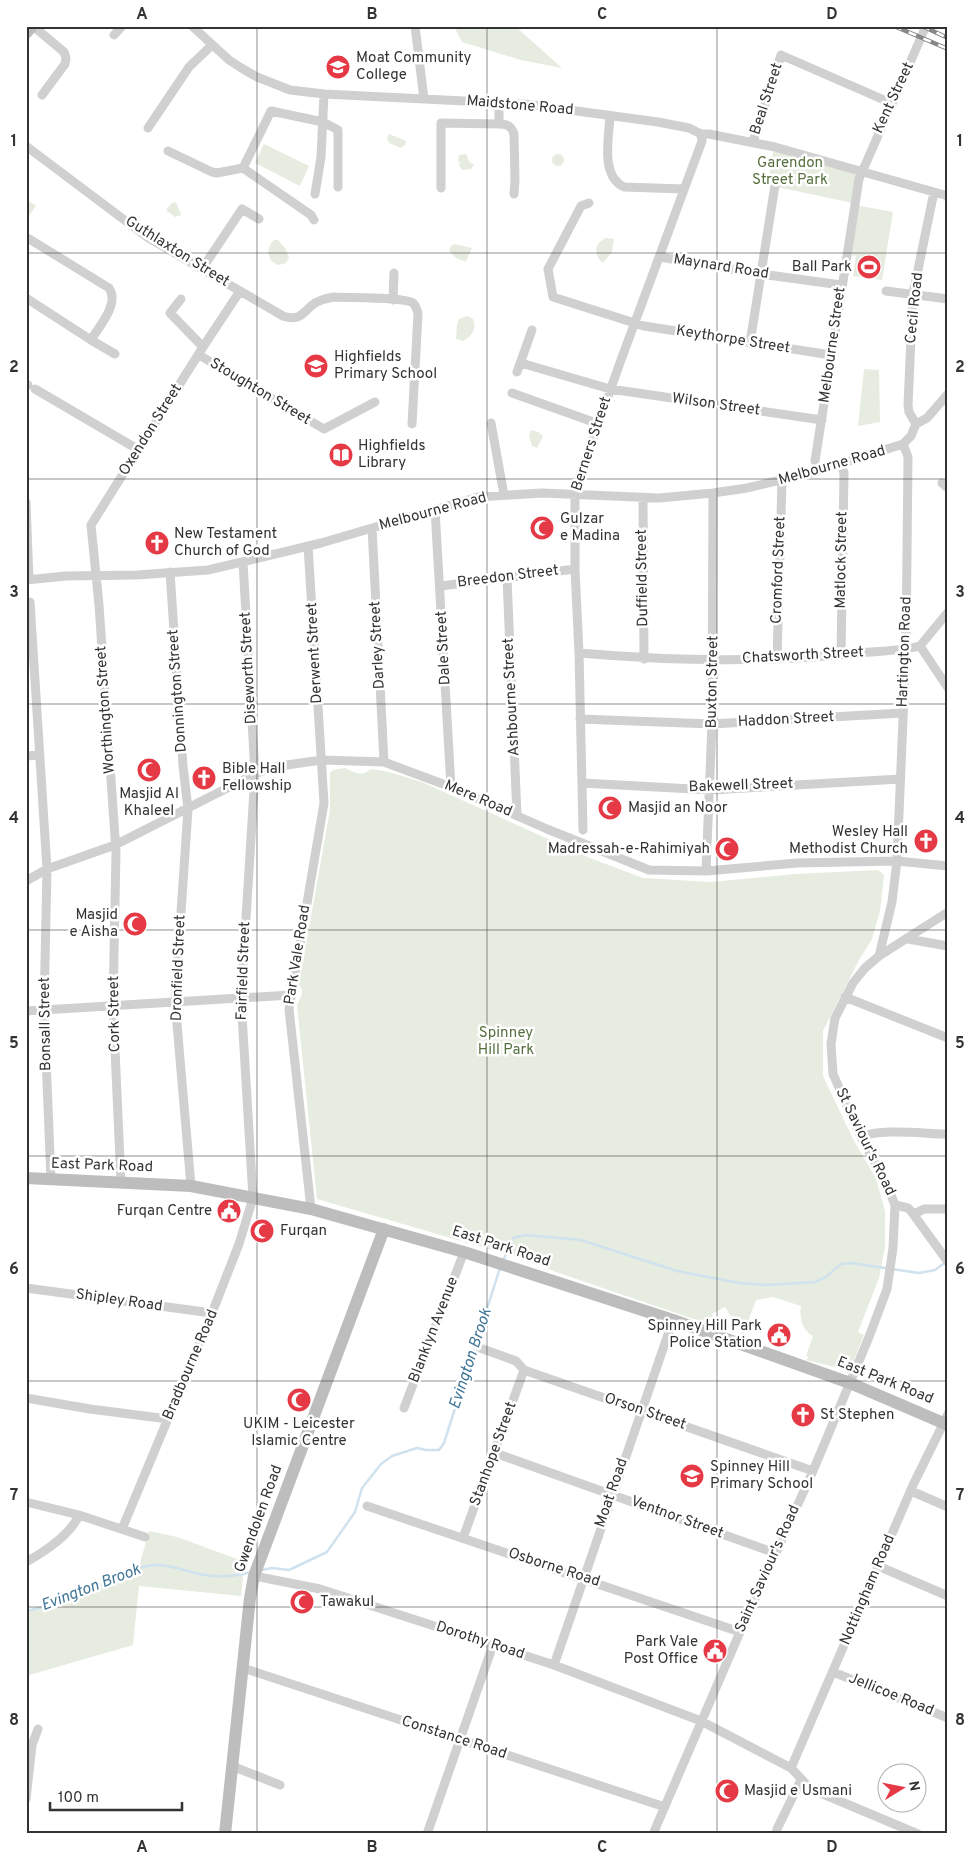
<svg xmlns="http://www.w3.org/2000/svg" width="974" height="1860" font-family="Overpass,sans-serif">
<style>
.green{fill:#e6ecdf}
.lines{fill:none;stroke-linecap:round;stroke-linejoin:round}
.stream{stroke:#cfe2ee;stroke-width:2.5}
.street{stroke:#d0d0d0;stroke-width:9}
.secondary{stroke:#bdbdbd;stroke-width:12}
.rail-casing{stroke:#888;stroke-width:4.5}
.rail{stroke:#fff;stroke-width:2.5;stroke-dasharray:8;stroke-linecap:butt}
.grid{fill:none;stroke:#333;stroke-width:1;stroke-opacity:0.55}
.labels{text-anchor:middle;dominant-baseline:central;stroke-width:5;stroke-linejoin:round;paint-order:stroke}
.poi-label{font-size:15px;fill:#333;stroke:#fff;text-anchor:start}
.street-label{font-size:15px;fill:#333;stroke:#fff}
.park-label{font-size:15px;fill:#56703f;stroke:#fff}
.water-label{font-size:16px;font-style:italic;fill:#3f7597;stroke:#fff}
.neatline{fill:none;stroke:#333;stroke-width:2}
.grid-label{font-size:16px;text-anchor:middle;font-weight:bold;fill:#333}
</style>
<rect width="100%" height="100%" fill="#fff"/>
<path class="green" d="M454 26H515L562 68 521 60 462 42Z
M389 134 406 141 405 145 401 148 389 143 387 138Z
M264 144 309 166 300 186 255 163Z
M774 148 861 171 853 203 777 187 768 182Z
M552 160a6 6 0 1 1 12 0a6 6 0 1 1-12 0Z
M466 154 470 163 474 164 471 169 462 170 459 165 460 162 458 161 459 155Z
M26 199 36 206 26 220Z
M176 202 181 215 175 217 166 210 172 203Z
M855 205 893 212 882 280 853 276 856 256 851 255Z
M606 238 614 239 612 252 603 263C593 255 594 243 606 238Z
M274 240H278L286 249 289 258 286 263 279 265C267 262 265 248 274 240Z
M455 244 472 248 466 261C458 261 453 256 449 250L451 246Z
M467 316 473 319C477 329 472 336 463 341L456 339 457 325 459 319Z
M864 369 879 370 880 422 858 426Z
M531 430 538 432 543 436 537 448 532 446 529 436Z
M345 768C356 773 362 777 371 769 389 771 406 777 424 783L590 858 643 878 711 882 796 874 878 870 884 875 880 911 872 939 859 960 823 1031V1076L852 1137 876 1179 885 1211V1247L879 1278 858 1332 864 1335 851 1367 843 1369 806 1360 809 1357 806 1356 813 1336C802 1330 799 1318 801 1306L773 1297 756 1300 743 1335 725 1307 712 1314 716 1323 711 1325 556 1272 530 1261 317 1199 297 1005 302 994V990L299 984 330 810V773L333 770Z
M149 1531 177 1537 248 1563 243 1577 241 1596 139 1586 133 1645 26 1676V1611C61 1603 97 1586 131 1573L139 1567Z"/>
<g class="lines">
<path class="stream" d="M503 1261 513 1238 525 1235 581 1240 677 1271 739 1283 767 1285 815 1282 826 1277 841 1264 851 1263 919 1273 935 1270 946 1262
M262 1570 272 1568 289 1570 327 1552 355 1512 362 1488 381 1464 392 1456 417 1448 426 1450H439L444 1443 500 1268
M26 1611 52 1605 71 1596 131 1573C155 1556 180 1571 205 1575 221 1578 236 1576 251 1572"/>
<path class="street" d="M33 26 64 52 66 58 65 64 42 95
M192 26 229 60 243 69 257 77 290 90 324 94 525 104 658 122 689 128 701 134H709L775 147 948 196
M415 26 424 99
M114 35 122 26
M610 116C609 137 600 176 624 187L684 189
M499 124C506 124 511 125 514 134L515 180 514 194
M148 128 189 67 212 45
M753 142 781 55 891 103
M26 146 147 237 283 316C301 322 302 312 315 303 321 300 327 298 334 297 347 298 405 297 413 303 416 306 417 309 418 314L412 424
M168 151 212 172 217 173 243 168
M441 188V123L499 124V102
M315 194 321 157 324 94
M589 203 581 206 548 269 553 297 644 326 831 355
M314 220 311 215 243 168 271 111 323 122 338 130V187
M26 237 109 288C120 304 99 326 91 340L26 298
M660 257 761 274 841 285
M202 269 242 209 259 219
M886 291 948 299
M181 299 170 313 203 347
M393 300 394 273
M91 340 115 354
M750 343 776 179
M199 355 324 429 375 402
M521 363 610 389 822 420
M517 372 532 330
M26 384 28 385
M35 389 139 450
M512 393 599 424
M491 423 504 495
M916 424 909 412 908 405 913 294 934 192
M916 424 927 418 948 394
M815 461 859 179 926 26
M942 483 948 488
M643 498 644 659
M26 502 29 580
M435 509 451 787
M372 528 384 762
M308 546 324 803 289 1009 311 1209
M170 572 183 766 188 809 175 1001 191 1186
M507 578 517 816
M26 580 66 576 137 575 208 570 321 543 478 497 542 493 659 498 713 493 747 488 815 472 903 444 911 436 916 424
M441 586 575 569
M30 602 47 869 44 1009 51 1180
M920 646 948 612
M579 653C672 661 767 663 860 653 880 651 901 651 920 646L948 688
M841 655 844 473 841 464
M777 659 782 481
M580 719 712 724 902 713
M26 756 40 755
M582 783 711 790 900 779
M583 830 579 653 575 569V489L621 360 702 141 701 134
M706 871 712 724 713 493
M26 881 47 869 115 845 255 774 273 767 321 760 384 762 451 787 547 829 649 870 706 871 797 863 897 861 948 866
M908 939 948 946
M879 956 892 902 897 861 906 648 908 457 903 444
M845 997 948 1038
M26 1011 291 995
M861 1137C881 1128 925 1134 948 1134
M121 1183 113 1005 116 852 99 605 91 525 203 347 240 291
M895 1205 908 1208 911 1211 948 1262
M914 1214 924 1209H948
M26 1288 212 1313
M480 1348 516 1361 524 1370 813 1471
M26 1398 90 1409 168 1419
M404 1408 464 1252
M495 1453 775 1553
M911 1491 948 1507
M26 1502 79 1515 145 1537
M367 1506 740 1632
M122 1529 212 1313 239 1244 253 1198 241 998 255 774 243 562
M463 1538 524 1370
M26 1562C44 1552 71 1534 79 1515
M878 1566 948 1596
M254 1576 320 1589 493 1645 554 1665 701 1721 791 1768 811 1789 918 1834
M554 1665 673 1320
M243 1668 665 1807
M833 1672 948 1718
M232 1766 280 1785
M791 1768 913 1485 948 1414
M26 1799 32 1745 38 1729
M427 1834 493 1645
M653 1834 740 1632 813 1471 869 1337 887 1289 893 1248 895 1205 887 1185 859 1133 833 1074 831 1044 835 1018 853 983 865 968 879 956 948 912
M776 1834 777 1829 801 1780"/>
<path class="secondary" d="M26 33 32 26
M26 1178 191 1186 311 1209 464 1252 673 1320 850 1383 948 1425
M225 1834 250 1598 254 1576 384 1229"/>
<defs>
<path id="rail" d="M894 26 948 49
M922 26 948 38"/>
</defs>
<use href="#rail" class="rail-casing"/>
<use href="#rail" class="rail"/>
</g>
<path class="grid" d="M257 26V1834M487 26V1834M717 26V1834M26 253H948M26 479H948M26 704H948M26 930H948M26 1156H948M26 1381H948M26 1607H948"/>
<defs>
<symbol id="school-disc" viewBox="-11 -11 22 22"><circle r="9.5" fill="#e63946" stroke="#fff"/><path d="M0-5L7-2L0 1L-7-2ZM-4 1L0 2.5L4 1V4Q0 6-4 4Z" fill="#fff"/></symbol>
<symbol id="stadium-disc" viewBox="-11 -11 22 22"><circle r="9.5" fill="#e63946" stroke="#fff"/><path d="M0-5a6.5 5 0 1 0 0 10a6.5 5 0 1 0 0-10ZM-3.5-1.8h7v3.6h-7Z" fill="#fff"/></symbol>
<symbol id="library-disc" viewBox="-11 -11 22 22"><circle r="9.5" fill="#e63946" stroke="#fff"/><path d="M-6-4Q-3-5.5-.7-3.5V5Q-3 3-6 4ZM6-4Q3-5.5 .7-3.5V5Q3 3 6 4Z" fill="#fff"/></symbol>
<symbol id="mosque-disc" viewBox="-11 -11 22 22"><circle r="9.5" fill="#e63946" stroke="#fff"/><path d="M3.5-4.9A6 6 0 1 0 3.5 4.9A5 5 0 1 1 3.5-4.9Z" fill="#fff"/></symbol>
<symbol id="church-disc" viewBox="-11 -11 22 22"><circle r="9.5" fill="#e63946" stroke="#fff"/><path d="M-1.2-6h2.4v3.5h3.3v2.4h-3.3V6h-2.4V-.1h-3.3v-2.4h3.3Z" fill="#fff"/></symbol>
<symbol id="civic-disc" viewBox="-11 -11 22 22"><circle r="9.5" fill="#e63946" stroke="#fff"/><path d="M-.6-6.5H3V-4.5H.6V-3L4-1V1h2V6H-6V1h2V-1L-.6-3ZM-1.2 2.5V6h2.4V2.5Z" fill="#fff"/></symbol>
</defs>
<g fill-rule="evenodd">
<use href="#school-disc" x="324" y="53" width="28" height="28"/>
<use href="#stadium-disc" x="855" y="253" width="28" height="28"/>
<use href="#school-disc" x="302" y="352" width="28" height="28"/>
<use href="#library-disc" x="327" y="441" width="28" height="28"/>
<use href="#mosque-disc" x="528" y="514" width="28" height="28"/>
<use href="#church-disc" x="143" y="529" width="28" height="28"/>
<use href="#mosque-disc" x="135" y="756" width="28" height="28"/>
<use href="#church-disc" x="190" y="764" width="28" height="28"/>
<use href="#mosque-disc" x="596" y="794" width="28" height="28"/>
<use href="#church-disc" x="912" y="827" width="28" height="28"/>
<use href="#mosque-disc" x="713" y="835" width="28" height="28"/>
<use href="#mosque-disc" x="121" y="910" width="28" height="28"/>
<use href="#civic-disc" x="215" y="1197" width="28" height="28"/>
<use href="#mosque-disc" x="248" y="1217" width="28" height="28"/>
<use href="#civic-disc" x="765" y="1321" width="28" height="28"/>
<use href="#mosque-disc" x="285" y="1386" width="28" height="28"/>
<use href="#church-disc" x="789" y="1401" width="28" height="28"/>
<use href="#school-disc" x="678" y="1462" width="28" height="28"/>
<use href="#mosque-disc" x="288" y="1588" width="28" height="28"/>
<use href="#civic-disc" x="701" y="1637" width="28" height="28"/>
<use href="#mosque-disc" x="713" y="1777" width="28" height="28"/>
</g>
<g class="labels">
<g class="poi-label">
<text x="356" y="58">Moat Community<tspan x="356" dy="17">College</tspan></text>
<text x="852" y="267" text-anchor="end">Ball Park</text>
<text x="334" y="357">Highfields<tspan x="334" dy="17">Primary School</tspan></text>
<text x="358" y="446">Highfields<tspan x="358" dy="17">Library</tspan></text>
<text x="560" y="519">Gulzar<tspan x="560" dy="17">e Madina</tspan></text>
<text x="174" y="534">New Testament<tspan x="174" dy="17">Church of God</tspan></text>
<text x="222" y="769">Bible Hall<tspan x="222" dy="17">Fellowship</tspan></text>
<text x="149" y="794" text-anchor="middle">Masjid Al<tspan x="149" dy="17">Khaleel</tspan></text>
<text x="628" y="808">Masjid an Noor</text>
<text x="908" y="832" text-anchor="end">Wesley Hall<tspan x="908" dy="17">Methodist Church</tspan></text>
<text x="710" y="849" text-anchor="end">Madressah-e-Rahimiyah</text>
<text x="118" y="915" text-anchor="end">Masjid<tspan x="118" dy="17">e Aisha</tspan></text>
<text x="212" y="1211" text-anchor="end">Furqan Centre</text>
<text x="280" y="1231">Furqan</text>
<text x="762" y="1326" text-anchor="end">Spinney Hill Park<tspan x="762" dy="17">Police Station</tspan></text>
<text x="820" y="1415">St Stephen</text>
<text x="299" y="1424" text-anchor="middle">UKIM - Leicester<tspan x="299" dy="17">Islamic Centre</tspan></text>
<text x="710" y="1467">Spinney Hill<tspan x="710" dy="17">Primary School</tspan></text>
<text x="320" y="1602">Tawakul</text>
<text x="698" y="1642" text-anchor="end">Park Vale<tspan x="698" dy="17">Post Office</tspan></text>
<text x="744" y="1791">Masjid e Usmani</text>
</g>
<g class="street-label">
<text transform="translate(894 98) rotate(-65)">Kent Street</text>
<text transform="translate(767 99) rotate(-72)">Beal Street</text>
<text transform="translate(520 106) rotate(5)">Maidstone Road</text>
<text transform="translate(177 252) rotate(32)">Guthlaxton Street</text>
<text transform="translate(721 267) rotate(9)">Maynard Road</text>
<text transform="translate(915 308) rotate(-84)">Cecil Road</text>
<text transform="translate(733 340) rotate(9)">Keythorpe Street</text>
<text transform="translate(833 345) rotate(-82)">Melbourne Street</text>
<text transform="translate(260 392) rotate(31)">Stoughton Street</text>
<text transform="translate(716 405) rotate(8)">Wilson Street</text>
<text transform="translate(151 430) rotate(-58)">Oxendon Street</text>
<text transform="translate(592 444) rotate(-72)">Berners Street</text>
<text transform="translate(832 466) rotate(-16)">Melbourne Road</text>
<text transform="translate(433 512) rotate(-15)">Melbourne Road</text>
<text transform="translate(842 560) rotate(-89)">Matlock Street</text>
<text transform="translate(779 570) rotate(-88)">Cromford Street</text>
<text transform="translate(508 577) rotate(-7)">Breedon Street</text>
<text transform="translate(643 578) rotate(-91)">Duffield Street</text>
<text transform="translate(378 645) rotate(-93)">Darley Street</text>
<text transform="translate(444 648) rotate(-93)">Dale Street</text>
<text transform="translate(905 652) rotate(-88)">Hartington Road</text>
<text transform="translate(315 653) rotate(-93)">Derwent Street</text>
<text transform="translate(803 656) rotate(-3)">Chatsworth Street</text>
<text transform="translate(249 668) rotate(-93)">Diseworth Street</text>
<text transform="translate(713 682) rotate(-89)">Buxton Street</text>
<text transform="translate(178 691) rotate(-94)">Donnington Street</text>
<text transform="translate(512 697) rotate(-93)">Ashbourne Street</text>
<text transform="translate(106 710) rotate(-94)">Worthington Street</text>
<text transform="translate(786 720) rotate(-3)">Haddon Street</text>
<text transform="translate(741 786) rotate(-2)">Bakewell Street</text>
<text transform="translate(478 799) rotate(23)">Mere Road</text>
<text transform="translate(298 955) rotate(-81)">Park Vale Road</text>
<text transform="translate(179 968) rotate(-88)">Dronfield Street</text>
<text transform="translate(244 971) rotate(-88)">Fairfield Street</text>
<text transform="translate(115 1014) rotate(-91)">Cork Street</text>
<text transform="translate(46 1024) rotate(-91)">Bonsall Street</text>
<text transform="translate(865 1142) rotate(64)">St Saviour's Road</text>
<text transform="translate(102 1166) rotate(2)">East Park Road</text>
<text transform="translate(501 1247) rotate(18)">East Park Road</text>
<text transform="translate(119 1301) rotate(8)">Shipley Road</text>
<text transform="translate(434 1330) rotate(-69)">Blanklyn Avenue</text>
<text transform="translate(191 1365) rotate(-67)">Bradbourne Road</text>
<text transform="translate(885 1381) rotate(22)">East Park Road</text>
<text transform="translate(645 1412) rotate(19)">Orson Street</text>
<text transform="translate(494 1454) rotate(-70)">Stanhope Street</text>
<text transform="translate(612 1493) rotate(-71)">Moat Road</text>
<text transform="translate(677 1518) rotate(20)">Ventnor Street</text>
<text transform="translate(259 1519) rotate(-70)">Gwendolen Road</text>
<text transform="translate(554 1568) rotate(18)">Osborne Road</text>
<text transform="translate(768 1569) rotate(-66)">Saint Saviour's Road</text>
<text transform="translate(868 1590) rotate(-67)">Nottingham Road</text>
<text transform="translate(480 1641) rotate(18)">Dorothy Road</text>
<text transform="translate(891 1695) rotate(22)">Jellicoe Road</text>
<text transform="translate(454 1738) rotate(18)">Constance Road</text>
</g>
<g class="park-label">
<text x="790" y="163">Garendon<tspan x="790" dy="17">Street Park</tspan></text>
<text x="506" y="1033">Spinney<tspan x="506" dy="17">Hill Park</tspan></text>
</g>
<g class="water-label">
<text transform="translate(471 1359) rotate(-72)">Evington Brook</text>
<text transform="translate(91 1588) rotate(-21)">Evington Brook</text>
</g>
</g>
<rect width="974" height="1860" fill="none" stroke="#ffffff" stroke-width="55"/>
<g transform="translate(902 1788) rotate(80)"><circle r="24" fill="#ffffff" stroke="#adadad"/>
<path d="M0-4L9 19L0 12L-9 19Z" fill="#e63946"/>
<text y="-8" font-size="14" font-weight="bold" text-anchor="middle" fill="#333333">N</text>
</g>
<path d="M50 1802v8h132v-8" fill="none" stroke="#333333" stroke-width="2.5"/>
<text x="58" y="1802" font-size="15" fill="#333333" stroke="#ffffff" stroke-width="4" paint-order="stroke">100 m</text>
<rect x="28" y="28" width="918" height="1804" class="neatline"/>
<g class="grid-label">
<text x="142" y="19">A</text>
<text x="372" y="19">B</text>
<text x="602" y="19">C</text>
<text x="832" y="19">D</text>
<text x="14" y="146">1</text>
<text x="960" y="146">1</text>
<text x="14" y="372">2</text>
<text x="960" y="372">2</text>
<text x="14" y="597">3</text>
<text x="960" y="597">3</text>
<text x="14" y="823">4</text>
<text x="960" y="823">4</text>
<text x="14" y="1048">5</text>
<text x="960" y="1048">5</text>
<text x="14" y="1274">6</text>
<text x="960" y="1274">6</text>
<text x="14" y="1500">7</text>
<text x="960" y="1500">7</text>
<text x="14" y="1725">8</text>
<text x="960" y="1725">8</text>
<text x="142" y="1852">A</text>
<text x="372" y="1852">B</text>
<text x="602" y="1852">C</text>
<text x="832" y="1852">D</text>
</g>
</svg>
